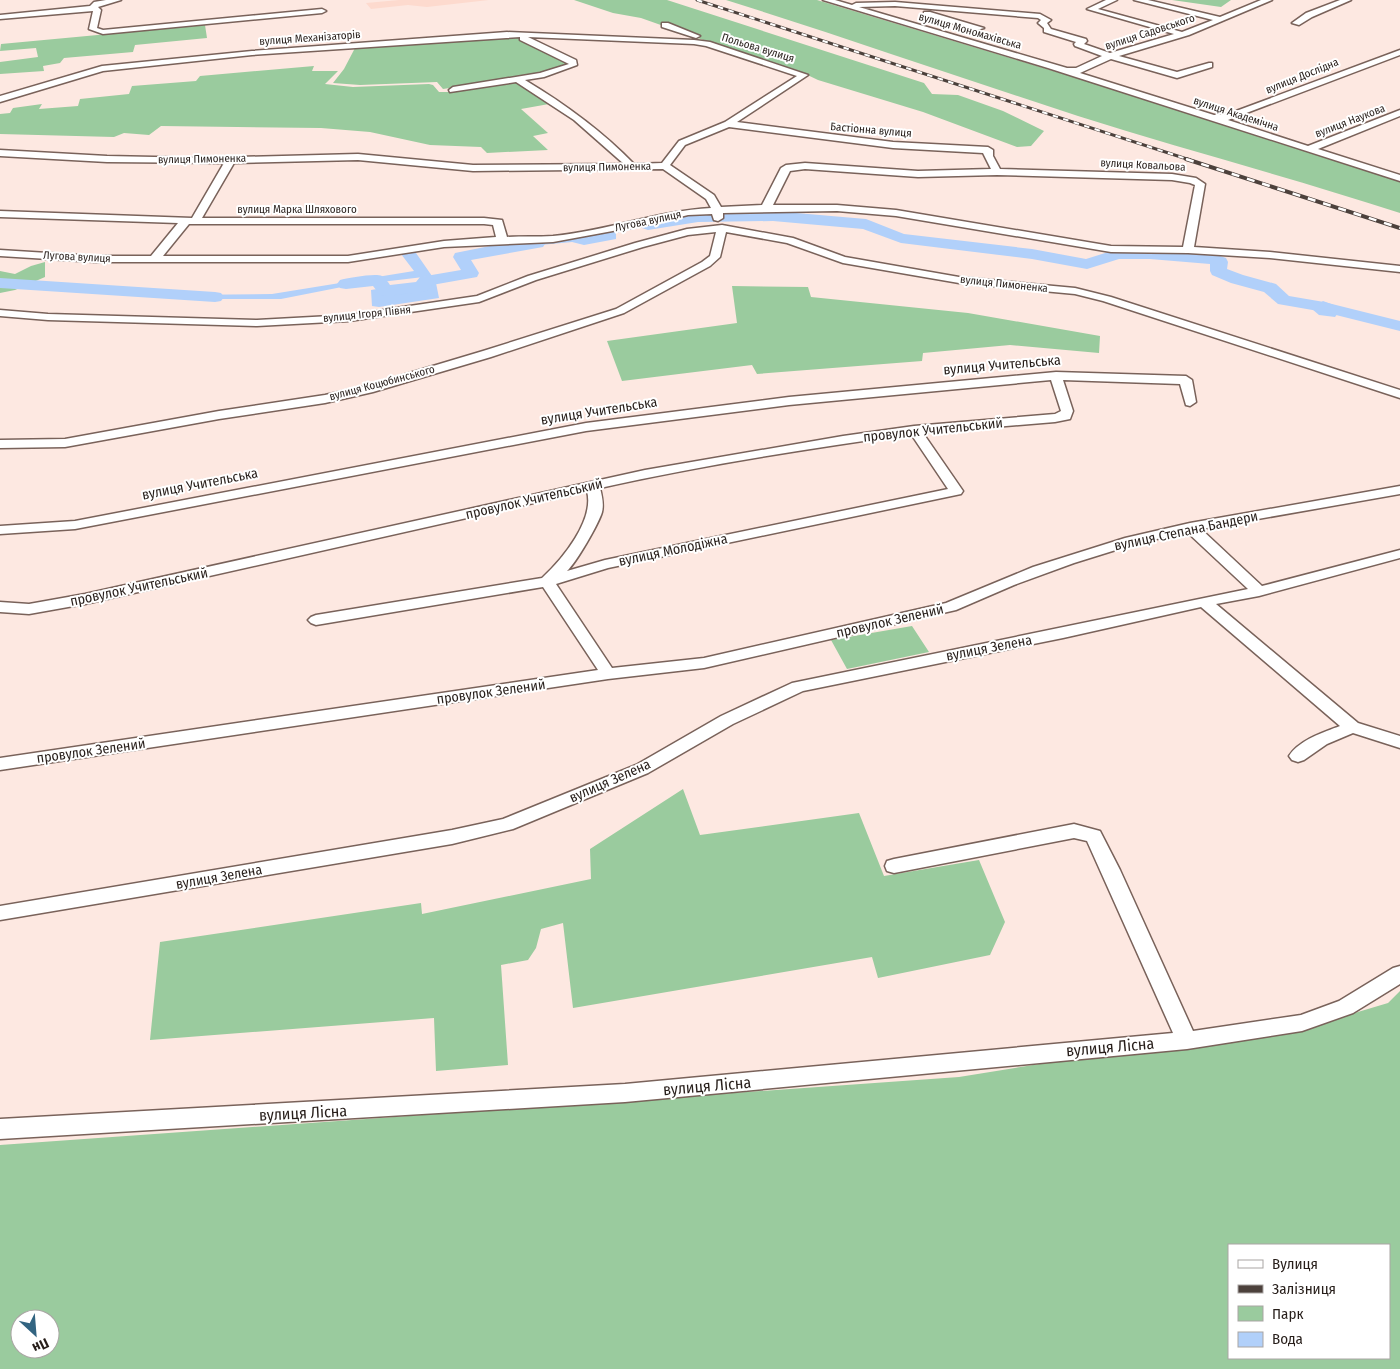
<svg xmlns="http://www.w3.org/2000/svg" width="1400" height="1369" font-family="'Fira Sans Condensed',sans-serif">
<style>
.built{fill:#fddace}
.green{fill:#9acb9e;fill-rule:evenodd}
.water{fill:#b1d0fa}
.lines{fill:none;stroke-linecap:round;stroke-linejoin:round}
.river{fill:#b1d0fa;fill-rule:evenodd}
.minor-casing{stroke:#79625a;stroke-width:3}
.minor{fill:#fff;fill-rule:evenodd}
.rail-far1-casing{stroke:#4c413c;stroke-width:3}
.rail-casing{stroke:#4c413c;stroke-width:4}
.rail-far1{stroke:#fff;stroke-width:2;stroke-dasharray:5.5;stroke-linecap:butt}
.rail{stroke:#fff;stroke-width:2.5;stroke-dasharray:8;stroke-linecap:butt}
.labels{text-anchor:middle;dominant-baseline:central;stroke-width:4;stroke-linejoin:round;paint-order:stroke}
.far-street-label{font-size:11px;fill:#271e1a;stroke:#fff}
.street-label{font-size:14px;fill:#271e1a;stroke:#fff}
.near-street-label{font-size:16px;fill:#271e1a;stroke:#fff}
</style>
<rect width="100%" height="100%" fill="#fde8e1"/>
<path class="built" d="M399 0H489L427 7 408 5 371 9 366 3Z"/>
<path class="green" d="M574 0H667L924 83 932 94 958 95 1003 111 1044 131 1031 146 1017 147 923 112 818 80 797 70 771 64 641 18 613 13Z
M726 0H817L1260 133 1400 181V213C1293 178 1185 150 1078 116 961 78 844 37 726 0Z
M1172 0H1231L1221 7Z
M205 25 207 38 135 45 133 52 64 58 60 63 43 66 44 71 0 74V62L38 57 36 48 0 51 1 44Z
M516 36 570 63 569 65 543 74 443 89 437 82 360 85 333 83 344 69 355 48Z
M314 66 312 71H338L325 84 353 87 429 84 433 85 439 92H455L517 82 549 104 521 109 548 133 533 136 548 150 487 153 481 147 430 145 370 132 321 128 161 126 149 135 124 133 114 137 0 134V114L10 113 13 108 42 104 39 109 78 106 80 99 129 94 132 86 196 81 200 76Z
M45 262V277L15 290 0 293V271L15 274 31 266Z
M732 286 808 287 811 297 968 313 1100 336 1099 353 1010 345 923 353 922 361 757 374 752 365 622 381 607 341 737 323Z
M912 626 929 652 847 669 831 640Z
M683 789 700 835 859 813 884 876 979 860 1005 922 990 955 878 978 872 957 573 1008 563 923 541 929 536 948 528 960 501 965 508 1065 436 1071 434 1018 150 1040 160 942 421 903 422 914 591 879 590 849Z
M1400 991V1369H0V1145L959 1077 1082 1057 1281 1035 1388 1003ZM1229 1245H1389V1358H1229ZM20 1319H50V1349H20Z"/>
<path class="water" d="M687 217 616 233V239L584 245 572 242 530 246 504 251 503 246 572 239Z
M410 252 416 253 432 276 347 286 281 299H184L180 295 272 294 414 271 401 254Z
M431 281 436 283 439 298 379 307 372 306 371 290 401 285 409 286Z
M1323 301 1342 308 1335 317 1319 315 1312 309Z"/>
<g class="lines">
<path class="river" d="M773 211 866 219 904 234 1032 249 1086 259 1118 249H1150L1214 254 1226 258 1228 262 1227 269 1243 275 1276 284 1289 296 1324 302 1400 321V331L1324 312 1278 304 1264 292 1231 283 1212 275 1210 271V264L1150 259H1119L1087 269 1032 259 901 243 863 229 773 221 698 222 648 230 642 228 640 225 642 222 648 220 698 212Z
M537 239 543 241 545 244 543 247 471 260 479 273 477 277 432 285 427 291 421 292 386 296 380 295 373 286 346 289 340 288 337 284 340 280C348 278 375 273 382 276 385 278 388 282 390 285L416 282 420 277 461 270 453 257 455 253 510 242Z
M0 278 215 292 221 293 224 297 221 301 215 302 0 288Z"/>
<defs>
<path id="minor" d="M106 0H121L98 7 101 10 97 28 103 30 322 9 326 11 322 13 103 34 89 29 93 11 0 19V15L90 6 94 2Z
M823 0H835L852 5 856 3 895 2 1040 14 1051 20 1047 23 1051 29 1086 39 1087 41 1084 44 1110 53 1174 34 1087 9 1106 0H1117L1098 9 1182 32 1213 20 1134 0H1148L1220 17 1261 0H1272L1189 35 1119 56 1177 72 1209 63H1212V67L1177 78 1111 59 1080 73 1214 115 1228 114 1400 50V55L1228 120 1308 146 1400 110V116L1318 149 1400 175V181L1048 68ZM895 6 1038 18 1041 20 1038 23 1044 28V32L1076 42 1074 44 1075 46 1102 56 1076 68H1067L859 7Z
M1340 0H1351L1312 17 1299 25 1292 23 1306 13Z
M924 12H930L984 28 977 30 924 16Z
M662 23H668L700 36 696 38 662 27Z
M507 32 694 40 710 42 808 75 737 122 893 142 988 147 993 150V156L1000 169 1172 174 1196 178 1205 184 1194 247 1270 252 1400 266V272L1270 258 1188 253 1111 252 896 216 837 211 723 213V218L718 221 714 220 712 214 688 215 656 223 553 242 444 247 348 262H96L0 256V250L96 256H151L178 223 0 217V211L192 218 224 163 107 162 0 156V150L107 156 201 158 358 154 473 165 624 164 574 120 516 82 450 92 449 90 453 87 540 73 569 64 520 40V37L252 55 103 71 0 102V96L102 66 252 51ZM528 37 694 44 706 46 797 76 725 122 679 141 662 163 634 164C602 131 565 104 525 80L544 77 577 65 576 60ZM729 127 893 148 983 153 991 169 918 171 805 163 786 165 781 168 762 205 721 207 714 195 670 165 685 145ZM358 160 473 171 663 169 706 199 711 208C657 211 606 231 553 236 537 237 522 236 507 237L502 220 484 218H202L234 163ZM805 169 918 177 997 175 1172 180 1190 183 1195 185 1183 247 1111 246 896 210 837 205H773L790 171ZM189 224H484L493 225 496 237 444 241 348 256H163Z
M722 225 793 238 845 257 959 277 1075 288 1111 297 1400 390V398L1103 301 1075 294 959 283 843 263 787 243 726 232 720 257 710 266 624 313 491 357 373 392 325 403 219 419 65 447 0 448V440L65 439 219 411 325 395 366 386 483 351 616 309 702 262 710 256 716 232 688 235 643 247 536 280 479 302 349 321 257 326 48 320 0 316V310L48 314 257 320 349 315 477 296 528 276 635 243 687 229Z
M1056 372 1186 376 1192 380 1196 402 1190 406 1186 405 1180 384 1063 380 1073 411 1070 419 1055 422 923 433 963 491 961 494 608 568 556 584 612 668 704 658 946 603 1033 567 1125 538 1190 523 1400 486V494L1201 529 1262 586 1400 550V558L1259 596 1216 604 1358 723 1400 736V748L1353 733 1327 744 1304 760 1298 762 1292 760 1289 756C1299 740 1324 732 1340 726L1201 607 1063 638 803 691 733 724 648 773 513 829 452 844 0 920V906L452 830 503 819 636 765 721 716 792 683 1248 589 1187 532 1135 544 1074 563 1014 585 956 610 704 668 608 679 0 770V758L598 670 543 587 316 625 311 623 308 620 311 617 316 615 542 578C562 560 595 520 587 491L85 604 29 614 0 612V602L29 604 85 594 645 470 843 436 914 426 1055 414 1061 411 1051 380 789 405 586 431 75 529 0 534V526L75 521 586 423 789 397ZM911 434 948 489 605 560 567 571C576 563 599 523 602 512 604 504 602 496 600 488 702 465 807 449 911 434Z
M1074 824 1100 831 1120 870 1193 1031 1301 1015 1339 1001 1393 968 1400 966V984L1353 1013 1302 1031 1187 1049 625 1102 0 1139V1119L625 1084 1173 1033 1087 841 1074 838 894 873 887 871 885 866 887 861 894 859Z"/>
</defs>
<use href="#minor" class="minor-casing"/>
<use href="#minor" class="minor"/>
<defs>
<path id="rail-far1" d="M697 0 1190 160"/>
<path id="rail" d="M1186 159 1400 228"/>
</defs>
<use href="#rail-far1" class="rail-far1-casing"/>
<use href="#rail" class="rail-casing"/>
<use href="#rail-far1" class="rail-far1"/>
<use href="#rail" class="rail"/>
</g>
<g class="labels">
<g class="far-street-label">
<text transform="translate(970 31) rotate(16)">вулиця Мономахівська</text>
<text transform="translate(1150 32) rotate(-18)">вулиця Садовського</text>
<text transform="translate(310 38) rotate(-4)">вулиця Механізаторів</text>
<text transform="translate(758 48) rotate(17)">Польова вулиця</text>
<text transform="translate(1302 76) rotate(-22)">вулиця Дослідна</text>
<text transform="translate(1236 114) rotate(18)">вулиця Академічна</text>
<text transform="translate(1350 121) rotate(-21)">вулиця Наукова</text>
<text transform="translate(871 130) rotate(5)">Бастіонна вулиця</text>
<text transform="translate(202 159) rotate(-1)">вулиця Пимоненка</text>
<text transform="translate(1143 165) rotate(3)">вулиця Ковальова</text>
<text transform="translate(607 167) rotate(-1)">вулиця Пимоненка</text>
<text x="297" y="209">вулиця Марка Шляхового</text>
<text transform="translate(648 221) rotate(-12)">Лугова вулиця</text>
<text transform="translate(77 257) rotate(3)">Лугова вулиця</text>
<text transform="translate(1004 284) rotate(6)">вулиця Пимоненка</text>
<text transform="translate(367 314) rotate(-6)">вулиця Ігоря Півня</text>
<text transform="translate(382 383) rotate(-15)">вулиця Коцюбинського</text>
</g>
<g class="street-label">
<text transform="translate(1002 365) rotate(-5)">вулиця Учительська</text>
<text transform="translate(599 411) rotate(-9)">вулиця Учительська</text>
<text transform="translate(933 430) rotate(-6)">провулок Учительський</text>
<text transform="translate(200 484) rotate(-11)">вулиця Учительська</text>
<text transform="translate(534 499) rotate(-13)">провулок Учительський</text>
<text transform="translate(1186 531) rotate(-12)">вулиця Степана Бандери</text>
<text transform="translate(673 550) rotate(-12)">вулиця Молодіжна</text>
<text transform="translate(139 587) rotate(-12)">провулок Учительський</text>
<text transform="translate(890 621) rotate(-13)">провулок Зелений</text>
<text transform="translate(989 648) rotate(-11)">вулиця Зелена</text>
<text transform="translate(491 692) rotate(-8)">провулок Зелений</text>
<text transform="translate(91 751) rotate(-8)">провулок Зелений</text>
<text transform="translate(610 781) rotate(-24)">вулиця Зелена</text>
<text transform="translate(219 877) rotate(-10)">вулиця Зелена</text>
</g>
<g class="near-street-label">
<text transform="translate(1110 1047) rotate(-5)">вулиця Лісна</text>
<text transform="translate(707 1086) rotate(-5)">вулиця Лісна</text>
<text transform="translate(303 1113) rotate(-3)">вулиця Лісна</text>
</g>
</g>
<rect x="1228" y="1244" width="162" height="115" fill="#ffffff" stroke="#a9a5a3"/>
<rect x="1238" y="1260" width="25" height="8" fill="#ffffff" stroke="#a9a5a3"/>
<text x="1272" y="1269" font-size="15" fill="#271e1a">Вулиця</text>
<rect x="1238" y="1285" width="25" height="8" fill="#4c413c" stroke="#a9a5a3"/>
<text x="1272" y="1294" font-size="15" fill="#271e1a">Залізниця</text>
<rect x="1238" y="1306" width="25" height="15" fill="#9acb9e" stroke="#a9a5a3"/>
<text x="1272" y="1319" font-size="15" fill="#271e1a">Парк</text>
<rect x="1238" y="1332" width="25" height="15" fill="#b1d0fa" stroke="#a9a5a3"/>
<text x="1272" y="1344" font-size="15" fill="#271e1a">Вода</text>
<g transform="translate(35 1334) rotate(154)"><circle r="24" fill="#ffffff" stroke="#a9a5a3"/>
<path d="M0-4L9 19L0 12L-9 19Z" fill="#326481"/>
<text y="-8" font-size="14" font-weight="bold" text-anchor="middle" fill="#271e1a">Пн</text>
</g>
</svg>
